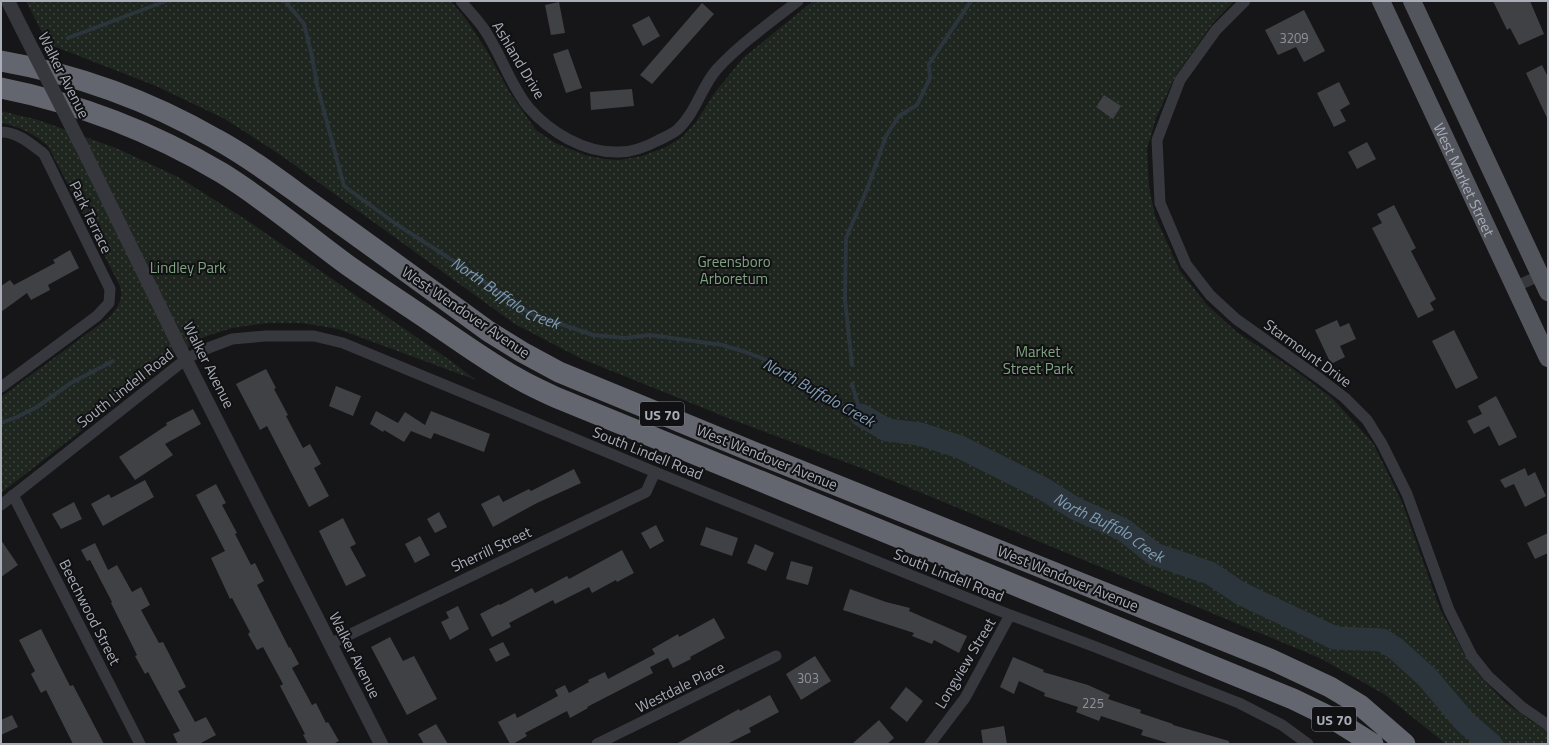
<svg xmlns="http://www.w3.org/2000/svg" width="1549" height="745" font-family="'Titillium Web',sans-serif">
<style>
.park{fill:url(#park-dots)}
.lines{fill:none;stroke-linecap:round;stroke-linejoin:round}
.stream{stroke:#2c353c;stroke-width:4}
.river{stroke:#2c353c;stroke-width:23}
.building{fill:#404145}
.minor{stroke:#37383d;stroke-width:11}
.tertiary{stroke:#37383d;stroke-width:14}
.primary{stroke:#53555c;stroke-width:18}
.motorway{stroke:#63666e;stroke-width:21}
.tertiary-bridge{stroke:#37383d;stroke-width:14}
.labels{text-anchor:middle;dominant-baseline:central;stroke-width:4;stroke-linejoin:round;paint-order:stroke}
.number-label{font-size:13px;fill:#8e929b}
.shield{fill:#111113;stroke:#7b7e86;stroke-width:1}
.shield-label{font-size:14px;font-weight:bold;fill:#a8adb8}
.street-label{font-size:15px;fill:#a8adb8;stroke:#111113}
.park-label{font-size:15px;fill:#7fa381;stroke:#111113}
.water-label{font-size:16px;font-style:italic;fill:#7f9bb3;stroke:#111113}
</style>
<defs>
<pattern id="park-dots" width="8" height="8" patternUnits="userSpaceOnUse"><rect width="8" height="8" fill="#1e261f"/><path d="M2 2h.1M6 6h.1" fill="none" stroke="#3c433d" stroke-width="1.8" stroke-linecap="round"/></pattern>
</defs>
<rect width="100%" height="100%" fill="#161618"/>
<path class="park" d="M26 1H451L468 22 487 51 510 93 536 130 555 143 585 155 604 159 619 160 642 156 666 147 682 137 696 122 716 91 743 58 813 1H1234L1213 23 1176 75 1156 118 1147 149 1149 187 1155 216 1180 271 1207 305 1238 333 1292 368 1332 398 1373 443 1402 502 1440 609 1464 653 1480 676 1505 702 1531 721 1548 730V744H1446L1384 694 1320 658 864 469 733 420 582 359 515 324 282 156 225 119 156 86 48 44Z
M1 111 38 120 116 148 178 177 245 219 451 361 476 380 338 329 302 323H267L232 328 201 338 1 493V397L111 316C119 304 123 300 120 286L48 146C34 134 20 126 1 123Z"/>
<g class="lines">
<g class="stream">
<path id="s1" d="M285 1 304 24 312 56 317 85 344 186 396 224 463 267 531 314 593 335 625 338 650 335 722 345 746 352 771 362 789 378 861 415"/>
<path d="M68 38 166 1"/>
<path d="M852 365 845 300 846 238 868 187 886 136 899 116 917 105 930 78 929 64 971 1"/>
<path d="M852 384 861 415"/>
<path d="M1 423 17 417 37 407 71 383 113 361"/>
</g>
<path class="river" id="s2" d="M861 415 887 430 920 434 960 447 1042 488 1076 509 1124 530 1154 554 1210 573 1240 593 1335 638 1382 640 1395 648 1427 677 1465 722 1491 744"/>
</g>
<path class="building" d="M1493 1H1530L1544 34 1519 45 1510 28 1507 30Z
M559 2 565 33 551 35 545 5Z
M702 3 714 14 652 84 640 75Z
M1304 10 1325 51 1304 62 1296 47 1278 55 1265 30Z
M649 16 660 36 643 46 632 25Z
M568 49 582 88 566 93 553 54Z
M1542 65 1548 77V120L1526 73Z
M1339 82 1350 104 1340 110 1346 121 1334 127 1317 93Z
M632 89 634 106 591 110 590 92Z
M1104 95 1121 106 1113 119 1096 107Z
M1367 142 1376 159 1357 169 1348 152Z
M1394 205 1416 248 1411 251 1436 299 1430 303 1434 310 1418 318 1372 228 1382 223 1377 214Z
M70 250 79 268 48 285 50 290 31 300 27 293 1 312V286L10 280 14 285 55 263 53 260Z
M1337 320 1340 327 1349 323 1356 339 1340 346 1345 357 1331 364 1315 330Z
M1454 330 1478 378 1456 389 1432 341Z
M266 369 276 388 274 389 288 415 286 416 303 448 310 444 321 464 314 468 329 496 309 507 267 426 260 430 236 384Z
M336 386 361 396 353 416 329 406Z
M1496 396 1517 437 1499 446 1489 426 1474 434 1467 421 1482 414 1478 406Z
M193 409 201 424 165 444 173 455 135 480 119 457 167 425 166 423Z
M376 411 398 423 405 412 425 425 431 411 490 434 484 452 434 433 431 439 411 431 404 442 384 430 383 432 370 424Z
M1525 468 1528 476 1535 472 1546 496 1525 507 1514 484 1505 488 1500 480Z
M574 469 581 483 537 503 493 527 481 504 499 495 503 502 529 489 531 491Z
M145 480 154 497 103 526 91 504 109 494 111 498Z
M216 484 226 503 222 505 237 533 235 534 251 565 255 563 264 581 257 585 289 648 290 647 299 664 292 668 312 705 316 703 326 723 328 722 339 741 333 744H308L303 735 305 734 280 686 283 684 263 647 257 650 248 634 250 632 232 598 230 599 211 558 225 551 196 495Z
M74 502 82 519 61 529 52 514Z
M439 512 447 527 435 533 427 519Z
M343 518 356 544 350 547 366 576 346 586 319 531Z
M656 525 664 541 650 549 641 533Z
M706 527 738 538 732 556 700 545Z
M1548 533V553L1535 559 1527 543Z
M420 536 430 555 415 563 405 544Z
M1 540 18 565 1 577Z
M95 543 108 570 117 565 132 592 141 587 150 605 141 610 159 643 163 642 186 687 178 691 195 722 206 717 216 735 199 744H178L173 734 180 731 148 672 145 674 135 656 137 655 111 603 112 602 90 560 87 561 81 550Z
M755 544 774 553 766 571 747 563Z
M622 550 634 573 617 582 616 580 592 593 589 587 555 604 553 600 509 623 511 627 492 637 480 614 499 604 500 605 532 588 535 593 567 576 569 579Z
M791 561 813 567 808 585 786 579Z
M850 589 886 602 910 608 909 611 967 636 959 653 934 640 932 644 912 636 914 633 843 610Z
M458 606 469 629 450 640 441 622 449 618 446 612Z
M714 618 725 638 690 657 691 659 673 668 668 658 650 667 653 673 587 707 588 708 570 718 567 711 525 733 527 736 513 744H510L498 722 515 713 517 718 558 696 555 690 565 685 569 693 589 682 588 680 605 672 608 679 655 654 652 649 678 634 679 637Z
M41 629 70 686 73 685 104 744H73L46 690 41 693 31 674 35 671 19 640Z
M390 637 403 661 414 656 437 699 407 715 371 647Z
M503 642 510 655 496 662 489 649Z
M815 656 831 681 801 700 786 674Z
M1013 657 1044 670 1043 672 1088 685 1110 695 1108 699 1141 710 1140 713 1173 724V725L1229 741V744H1171L1141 735 1143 730 1101 716 1099 721 1076 712 1078 707 1044 696 1045 693 1019 681 1014 694 1000 687Z
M906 687 923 701 907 722 890 708Z
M770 695 779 712 749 728 751 732 727 744H676L739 709 740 711Z
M12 715 18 727 1 735V720Z
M879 720 894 738 887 744H852Z
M436 724 448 744H424L418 734Z
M1004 726 1007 744H983L981 730Z"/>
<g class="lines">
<path class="minor" d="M461 1C468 10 477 19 484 29 501 54 510 85 529 108 550 132 583 152 616 152 631 153 646 147 659 140 665 137 672 134 677 130 696 113 701 87 717 69 741 43 771 22 798 1
M1245 1 1216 30 1180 80 1157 140 1160 203 1186 264 1210 295 1236 319 1319 378 1345 398 1367 420 1382 444 1407 494 1449 610 1472 656 1488 676 1522 707 1548 725
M1 132C18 132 31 144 44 154L110 289 109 303 97 316 1 387
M1514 287 1546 273
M13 495 140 744
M1 505 186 359 203 350 232 339 266 336H314L343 343 655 472 1010 615 1093 646 1239 703 1282 725 1308 744
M330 644 646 492 655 472
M597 744 776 656
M930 744 965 698 1010 615"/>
<path class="tertiary" d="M8 1 22 29
M87 157 181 350 381 744"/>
<g class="primary">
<path id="s3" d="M1381 1 1548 358"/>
<path d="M1412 1 1548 292"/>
</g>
<path class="motorway" d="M1 61C76 74 150 101 216 139 253 159 287 186 321 210 377 250 433 291 488 331L522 352 559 372 746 449 1270 659 1330 687 1360 705 1405 744
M1 88C81 104 151 131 222 173 266 200 305 234 346 264 370 281 394 297 418 313 451 335 483 359 517 378 529 385 542 391 555 397L1293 699 1330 717 1373 744"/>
<path class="tertiary-bridge" d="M22 29 87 157"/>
</g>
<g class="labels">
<g class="number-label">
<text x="1294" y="38">3209</text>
<text x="808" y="678">303</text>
<text x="1093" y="703">225</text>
</g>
<g class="shield">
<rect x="640" y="402" width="44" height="24" rx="3"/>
<rect x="1312" y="707" width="44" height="24" rx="3"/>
</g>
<g class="shield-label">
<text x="662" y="414">US 70</text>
<text x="1334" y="719">US 70</text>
</g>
<g class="street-label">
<text transform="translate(519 60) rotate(59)">Ashland Drive</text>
<text transform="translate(64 75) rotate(63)">Walker Avenue</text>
<text stroke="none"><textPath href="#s3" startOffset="197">West Market Street</textPath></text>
<text transform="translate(91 217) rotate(64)">Park Terrace</text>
<text transform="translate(466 312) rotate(34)">West Wendover Avenue</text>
<text transform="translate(1308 353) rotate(36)">Starmount Drive</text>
<text transform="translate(209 365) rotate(63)">Walker Avenue</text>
<text transform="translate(125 388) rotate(-38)">South Lindell Road</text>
<text transform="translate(648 453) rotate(22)">South Lindell Road</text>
<text transform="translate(767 457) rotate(22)">West Wendover Avenue</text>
<text transform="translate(491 549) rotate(-25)">Sherrill Street</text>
<text transform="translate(949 575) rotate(22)">South Lindell Road</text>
<text transform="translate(1068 578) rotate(22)">West Wendover Avenue</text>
<text transform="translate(90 612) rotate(63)">Beechwood Street</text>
<text transform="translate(355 655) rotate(63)">Walker Avenue</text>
<text transform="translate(965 663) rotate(-59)">Longview Street</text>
<text transform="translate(680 687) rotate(-26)">Westdale Place</text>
</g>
<g class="park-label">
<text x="734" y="261">Greensboro<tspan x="734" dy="17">Arboretum</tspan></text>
<text x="188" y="267">Lindley Park</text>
<text x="1038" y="351">Market<tspan x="1038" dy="17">Street Park</tspan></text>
</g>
<g class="water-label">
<text stroke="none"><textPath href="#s1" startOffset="391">North Buffalo Creek</textPath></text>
<text transform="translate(819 392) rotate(29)">North Buffalo Creek</text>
<text stroke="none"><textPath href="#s2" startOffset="275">North Buffalo Creek</textPath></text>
</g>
</g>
<rect width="1549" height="745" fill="none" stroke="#a8adb8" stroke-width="4"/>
</svg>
